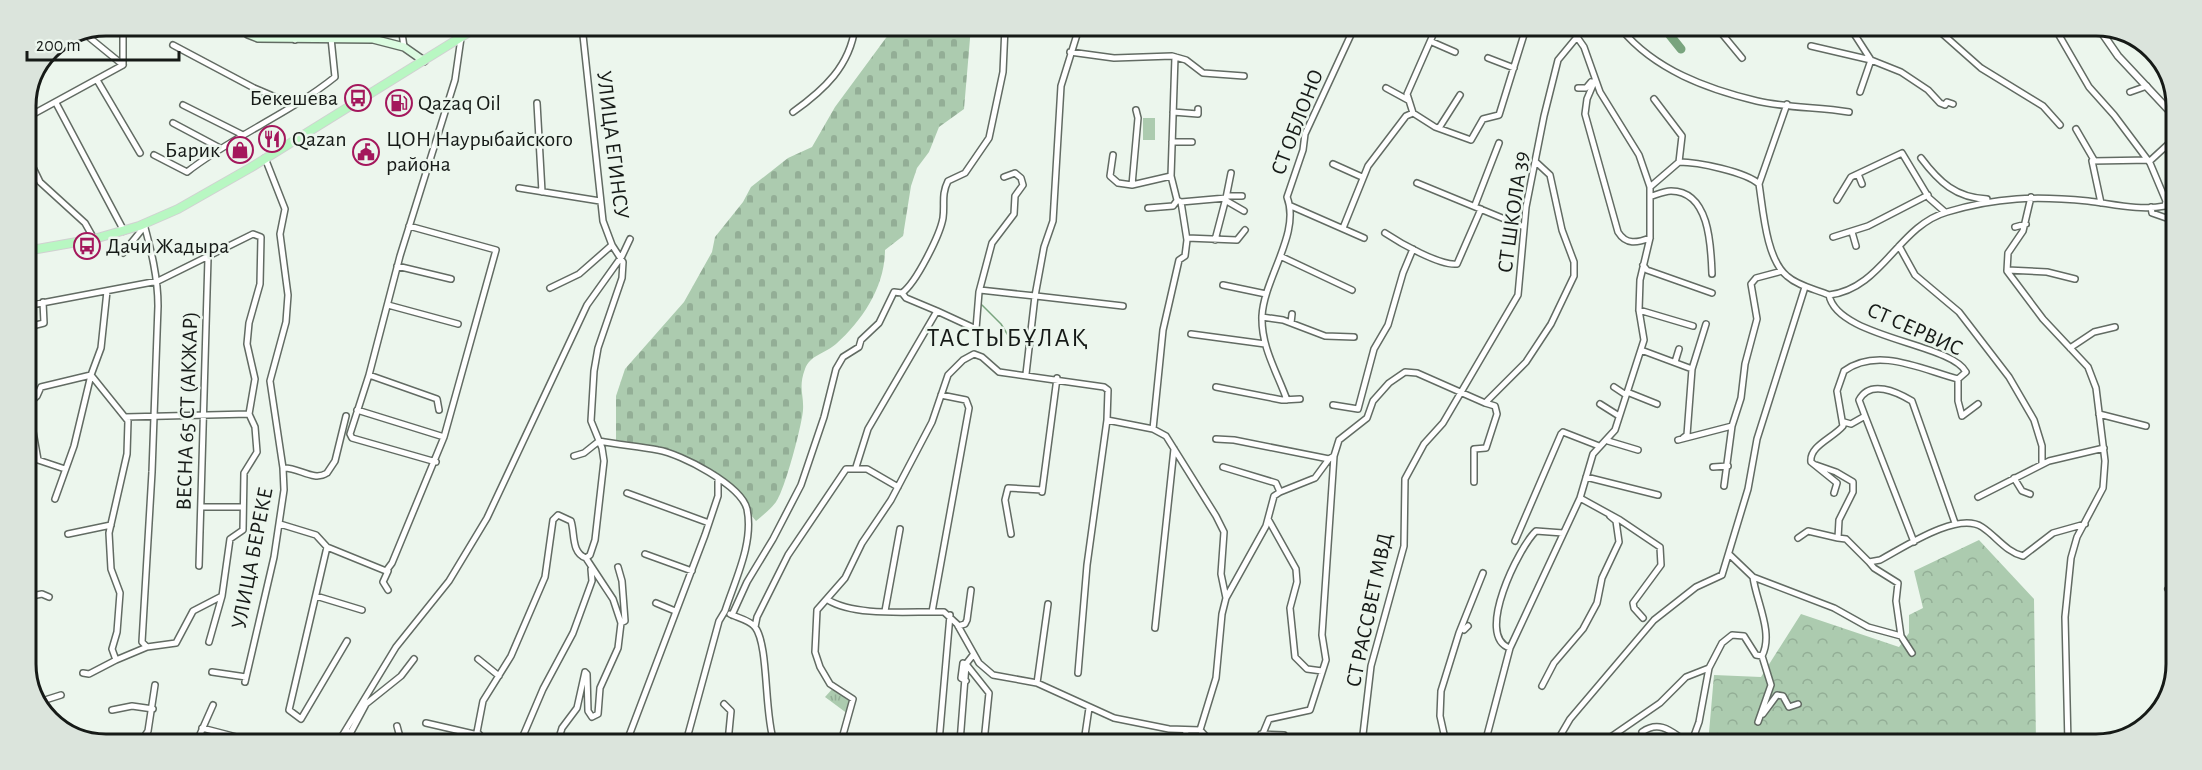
<svg xmlns="http://www.w3.org/2000/svg" width="2202" height="770" font-family="'Alegreya Sans',sans-serif">
<style>
.grass{fill:url(#grass-tufts)}
.forest{fill:url(#forest-crowns)}
.cemetery{fill:url(#cemetery-stones)}
.pitch{fill:#accbaf}
.lines{fill:none;stroke-linecap:round;stroke-linejoin:round}
.stream{stroke:#79a47e;stroke-width:1.5}
.river{stroke:#79a47e;stroke-width:9}
.minor-casing{stroke:#626b63;stroke-width:8}
.tertiary-casing{stroke:#626b63;stroke-width:9}
.secondary-casing{stroke:#626b63;stroke-width:10}
.primary-casing{stroke:#d0d1d1;stroke-width:10}
.minor{stroke:#fff;stroke-width:5}
.tertiary{stroke:#fff;stroke-width:6}
.secondary{stroke:#dbfbe0;stroke-width:7}
.primary{stroke:#b8f7c2;stroke-width:8}
.labels{text-anchor:middle;dominant-baseline:central;stroke-width:5;stroke-linejoin:round;paint-order:stroke}
.poi-label{font-size:22px;fill:#161a17;stroke:#ecf6ed;text-anchor:start}
.street-label{font-size:22px;fill:#161a17;stroke:#ecf6ed}
.quarter-label{font-size:26px;letter-spacing:1.5px;fill:#161a17;stroke:#ecf6ed}
.rim{fill:none;stroke:#161a17;stroke-width:3}
</style>
<defs>
<pattern id="grass-tufts" width="24" height="20" patternUnits="userSpaceOnUse" patternTransform="scale(1.5)"><rect width="24" height="20" fill="#accbaf"/><path d="M3 7l-1-3M5 7V3M7 7l1-3M15 17l-1-3M17 17v-4M19 17l1-3" fill="none" stroke="#93ae96"/></pattern>
<pattern id="forest-crowns" width="20" height="18" patternUnits="userSpaceOnUse" patternTransform="scale(1.5)"><rect width="20" height="18" fill="#accbaf"/><path d="M2 6a3 3 0 1 1 6 0M12 15a3 3 0 1 1 6 0" fill="none" stroke="#93ae96"/></pattern>
<pattern id="cemetery-stones" width="16" height="16" patternUnits="userSpaceOnUse" patternTransform="scale(1.5)"><rect width="16" height="16" fill="#accbaf"/><path d="M2 7V4a2 2 0 0 1 4 0v3zM10 15v-3a2 2 0 0 1 4 0v3z" fill="#93ae96"/></pattern>
</defs>
<rect width="100%" height="100%" fill="#ecf6ed"/>
<path class="grass" d="M834 687 852 699 848 714 825 697Z"/>
<path class="forest" d="M1979 540 2034 599 2036 744H1708L1714 675 1761 677 1801 614 1899 647 1909 633V615L1923 608 1914 571Z"/>
<path class="cemetery" d="M894 27H971L964 109 939 127 929 152 917 168 911 186 903 236 885 250C885 286 863 320 836 344 826 353 810 355 805 369 798 388 804 394 803 410 802 425 785 490 776 502 771 509 763 515 756 521L716 473 661 447 616 440V396L625 369 684 302 712 252 715 237 743 202 751 187 788 158 812 147 835 107Z"/>
<path class="pitch" d="M1143 118H1155V140H1143Z"/>
<g class="lines">
<path class="stream" d="M982 305 1001 324 1011 340"/>
<path class="river" d="M1665 29 1681 49"/>
<defs>
<path id="minor" d="M293 26 295 40
M401 26 404 47
M1621 29C1655 70 1707 89 1757 101 1787 108 1819 107 1849 112
M1718 29 1742 58
M1851 29 1871 60 1860 92
M1937 29 1981 68 2043 106 2060 125
M85 34 123 65
M1432 42 1455 52
M173 45 254 88 294 105
M1811 46 1871 60 1901 72 1928 90 1940 103 1945 105 1947 102 1953 104
M1070 52 1114 58 1172 56 1186 60 1203 73 1244 76
M1488 58 1514 68
M97 80 140 153
M1595 80 1587 99 1585 114 1618 232C1626 245 1637 243 1650 238
M1386 88 1408 100
M1578 88H1586L1591 82
M2130 92 2147 86
M1654 99 1682 136 1679 162
M56 103 124 231
M537 103 542 192
M183 105 243 135
M1136 110 1138 118 1132 185 1171 176 1177 200 1181 202 1187 240 1185 256 1179 260 1163 330 1153 429
M793 112C824 90 850 66 855 27
M1173 112 1198 114V109
M1413 113 1407 94 1436 28
M26 118 123 65V26
M173 123 220 148
M1439 128 1460 95
M2076 129 2094 160
M1172 142H1192
M26 153 40 182 85 223 94 239
M154 155 187 172C233 136 289 114 335 77L331 38
M1113 155 1110 176 1118 183 1132 185
M1921 158C1939 182 1956 198 1987 199
M1333 164 1362 177
M1858 174 1862 184
M1171 176 1175 57
M1417 183 1524 227
M1759 184 1787 104
M1650 187 1679 162C1698 162 1746 172 1759 184 1763 209 1766 259 1787 276 1798 286 1815 289 1829 295 1882 289 1898 226 1947 212 1997 197 2036 196 2088 201 2113 204 2140 211 2165 206L2166 201 2150 163 2114 115 2089 87 2056 30
M519 188 600 201
M1227 196H1242
M1652 196C1658 194 1665 191 1671 191 1710 191 1711 247 1712 274
M2031 197 2023 231 2008 253 2007 271 2043 319 2088 367 2096 388 2105 461 2103 488 2077 537 2071 558 2065 617 2068 744
M1225 200 1244 211
M1837 200 1851 177 1902 153 1929 198 1945 212
M1181 202 1226 198 1231 173
M2101 203 2092 161 2151 160 2176 137
M1475 205 1499 143
M1291 206 1364 238
M2151 207 2152 213 2175 221
M1148 208 1173 206 1176 202
M2015 227 2026 224
M1343 228 1368 166 1406 116 1413 113 1435 127 1471 140 1483 119 1499 115 1526 28
M1852 232 1856 246
M1385 233C1400 243 1440 266 1457 264L1481 209
M1833 237 1868 226 1928 195
M1187 238 1237 240 1245 230
M1215 240 1226 198
M1899 246 1915 275 1959 312 2009 377 2034 420 2042 446V464
M123 253 144 227
M1282 257 1352 290
M1643 265 1647 270 1712 293
M397 266 451 279
M2007 270 2047 272 2075 279
M1223 285 1266 294
M550 288 579 274 612 245
M980 290 1035 296
M902 293 906 298 937 311
M1829 295C1837 338 1951 343 1966 372L1958 379C1923 370 1878 346 1844 371L1837 391 1843 426C1833 438 1809 446 1811 462L1837 483 1834 493
M1036 296 1123 306
M388 305 458 324
M26 306 158 281 253 234 261 237 260 284 249 323 247 344 255 379 249 414 255 427 257 452 244 473 243 530 230 539 222 596 193 611 176 643 147 647 142 642 152 472 158 306C158 277 151 250 144 224
M1639 310 1693 326
M1262 317 1283 320 1325 336 1354 337
M1291 323 1292 314
M32 326 44 323 43 302
M1191 334 1265 344
M2070 348 2094 332 2115 327
M1641 350 1692 369
M1675 362 1679 349
M1026 374 1035 296 1044 247 1053 221 1061 86 1079 28
M369 375 400 256 455 80 461 38
M1958 379V401L1962 416 1978 404
M1216 387 1282 400 1300 399
M1614 387 1626 395
M1627 392 1657 404
M1287 400C1277 372 1261 347 1262 316 1264 278 1301 233 1287 197L1303 150 1305 134 1354 28
M1600 404 1619 416
M1333 405 1358 409 1374 349 1388 325 1403 273 1413 249
M26 406 37 396 41 387 91 375 74 446 55 499
M357 410 444 437
M2099 414 2146 426
M26 415 32 426 38 460 65 469
M1865 416 1914 542
M125 417 249 414
M1844 422 1851 424 1865 416 1859 400C1870 379 1897 392 1912 401L1955 523
M1683 438 1687 435 1692 369 1706 324
M1216 439 1234 440 1329 459
M1678 440 1732 426 1741 398 1745 364 1757 319 1751 284 1756 278 1782 271
M1608 441 1638 450
M574 456 584 453 599 441C619 445 639 446 658 450 681 454 741 485 747 509 754 543 735 580 725 611L719 621 686 742
M436 462 352 438 350 434 369 375 437 399 439 410
M1816 465 1836 472 1853 482V492L1839 520 1838 538 1846 539 1869 562 1880 560C1903 548 1957 511 1982 527 1996 536 2006 552 2023 556L2053 533 2085 524
M856 467 868 429 937 311 976 329 979 292 992 243 1014 214 1015 196 1023 185 1021 178 1015 173 1004 177
M1223 467 1276 483 1280 492
M1713 467 1728 466
M283 468C299 467 313 482 327 473L335 461 346 416
M1586 477 1658 495
M2014 478 2022 491 2030 494
M1474 482V449L1486 448 1497 414 1495 406 1485 403
M1724 486 1732 426
M1042 492 1057 378
M627 493 709 523
M1978 497 2049 461 2104 448
M1580 498 1620 520 1660 547 1661 565 1633 603 1634 608 1643 618
M201 507H241
M1268 519 1296 569 1297 582 1290 608 1295 657 1307 669 1322 671
M280 524 316 535 327 547 289 710 301 719 347 641
M68 534 111 525
M1011 534 1005 500 1008 488 1042 490
M1798 538 1808 531 1838 538
M1515 541 1561 434 1563 432 1599 446
M327 547 386 571 392 563 444 437 496 250 409 226
M26 553V572
M645 554 692 571
M1730 555 1753 577 1834 608 1868 627 1901 636 1896 601 1898 583 1874 568 1869 562
M199 566 208 258
M618 567 622 581 625 621 621 623
M388 571 383 582 388 590
M2168 589 2171 587 2173 571
M316 596 362 610
M26 597 42 594 49 597
M1226 598 1266 526 1274 496 1280 492 1315 478 1329 459 1334 456 1339 440 1367 418 1373 401 1389 383 1405 372 1417 373 1485 403 1526 362 1551 324 1574 276V262L1562 230 1550 175 1537 163
M828 600C856 617 911 611 944 612L957 624 979 663 993 675 1037 683 1114 718 1169 729 1200 730
M656 603 675 611
M885 611 900 529
M932 612 969 408 966 400 941 395
M730 614C738 618 750 620 755 627 769 645 764 714 774 742
M732 615 747 582 773 539 801 485 824 417 836 369 843 357 859 347 861 340 879 323 894 292 902 293C916 283 940 235 943 218 945 204 941 195 948 181L965 173 989 138 1003 72 1005 27
M958 626 965 624 967 620 971 590
M755 627 757 617 788 555 846 469H867L898 487
M1155 628 1174 449
M1461 628 1464 630 1468 626
M26 630 35 688 51 719
M1901 636 1912 653
M209 642 222 596
M1510 648C1474 637 1519 547 1536 531L1563 533
M973 655 966 664 989 693 984 742
M478 659 499 676
M116 660 147 647
M966 664 963 663 961 678 966 681
M212 672 246 677
M83 673 89 674 116 660 112 649 117 632 120 593 111 569 109 533 127 454 128 421 91 375 101 348 107 291
M1078 673 1087 565 1107 420
M245 682 274 557 284 490 283 468 270 381 286 322 288 295 280 234 285 209 265 158
M1037 683 1048 604
M1542 686 1554 663 1583 629 1597 603 1602 578 1619 542 1616 521 1610 516
M42 701 61 695
M724 704 731 711 728 742
M112 710 132 706 153 709
M1763 714 1777 695 1783 696 1789 707 1798 704
M1758 722 1771 685 1762 656
M426 723 478 735
M397 726 401 741
M202 728 252 741
M345 732H351L366 704 401 676 414 659
M1261 734 1284 735
M523 736 543 689 573 633 592 581 591 569
M1646 738 1642 732C1659 720 1671 731 1684 740L1692 738
M142 740 148 731 155 685
M197 741 213 705
M339 741 396 647 449 581 487 518 587 305 622 256 630 239
M485 741 477 732 483 701 511 656 545 577 553 520 558 515 571 521C575 533 571 553 586 558L590 555 595 540 604 461 602 448 591 421 594 371 598 348 622 278 623 262 612 245 603 221 582 26
M558 741 562 728 577 708 585 672 587 674 588 711 592 717 598 714 600 688 618 648 621 623 613 599 586 558
M627 741 705 535 718 496V478
M841 742 853 699 830 684 820 667 815 652 817 610 845 578 862 543 891 500 932 422 948 375 963 360 974 354 982 357 999 372 1104 387 1108 390 1107 420 1153 429 1166 436 1216 516 1224 532 1221 574 1226 598 1222 614 1216 678 1200 730 1212 743
M939 742 950 615
M960 742 966 665
M1084 742 1089 708
M1185 743 1186 730
M1222 743 1226 742
M1259 743 1269 719 1310 710 1326 660 1322 635 1334 456
M1362 743 1371 666 1404 546 1405 479 1424 444 1443 423 1518 295 1526 207 1544 116 1558 60 1577 37 1580 29
M1446 743 1440 716 1441 691 1459 633 1483 573
M1485 743 1510 648 1580 498 1593 454 1615 430 1644 340 1639 310 1640 280 1650 238V187L1639 155 1600 92 1584 47 1577 37
M1556 743 1570 719 1654 620 1696 587 1722 575 1748 489 1757 439 1805 287
M1602 743 1660 703 1686 677 1709 668 1722 643 1732 635 1744 636 1756 655 1762 656C1774 633 1756 601 1753 577
M1691 744 1699 722 1709 668"/>
<path id="tertiary" d="M2100 30 2118 56 2176 118"/>
<path id="secondary" d="M243 26 248 34 258 38 373 39 404 47 424 61"/>
<path id="primary" d="M26 251 94 239 139 226 178 209 250 168 479 26"/>
</defs>
<use href="#minor" class="minor-casing"/>
<use href="#tertiary" class="tertiary-casing"/>
<use href="#secondary" class="secondary-casing"/>
<use href="#primary" class="primary-casing"/>
<use href="#minor" class="minor"/>
<use href="#tertiary" class="tertiary"/>
<use href="#secondary" class="secondary"/>
<use href="#primary" class="primary"/>
</g>
<defs>
<symbol id="bus-ring" viewBox="-11 -11 22 22"><circle r="9.5" fill="#ecf6ed" stroke="#a4175c" stroke-width="1.5"/><path d="M-5-6H5V4H4V6H2V4H-2V6H-4V4H-5ZM-3.5-4V0h7V-4ZM-3.5 1.2v1.5H-2V1.2ZM2 1.2v1.5H3.5V1.2Z" fill="#a4175c"/></symbol>
<symbol id="fuel-ring" viewBox="-11 -11 22 22"><circle r="9.5" fill="#ecf6ed" stroke="#a4175c" stroke-width="1.5"/><path d="M-5.5-6h7V0h2V4h1.3V-2.5L3-4.5l.8-.8L6-3V5H2.5V1h-1V6h-7ZM-4.2-4.7v3.2H.2V-4.7Z" fill="#a4175c"/></symbol>
<symbol id="restaurant-ring" viewBox="-11 -11 22 22"><circle r="9.5" fill="#ecf6ed" stroke="#a4175c" stroke-width="1.5"/><path d="M-5-6h1v4h1v-4h1v4h1v-4h1v5L-1.5 .5V6h-2V.5L-5-1ZM5-6V6H3V1.5H1.5Q1.5-4 5-6Z" fill="#a4175c"/></symbol>
<symbol id="shop-ring" viewBox="-11 -11 22 22"><circle r="9.5" fill="#ecf6ed" stroke="#a4175c" stroke-width="1.5"/><path d="M-5-2.5h2.3a2.7 3.5 0 0 1 5.4 0H5L5.5 6h-11ZM-1.5-2.5h3a1.5 2.3 0 0 0-3 0Z" fill="#a4175c"/></symbol>
<symbol id="civic-ring" viewBox="-11 -11 22 22"><circle r="9.5" fill="#ecf6ed" stroke="#a4175c" stroke-width="1.5"/><path d="M-.6-6.5H3V-4.5H.6V-3L4-1V1h2V6H-6V1h2V-1L-.6-3ZM-1.2 2.5V6h2.4V2.5Z" fill="#a4175c"/></symbol>
</defs>
<g fill-rule="evenodd">
<use href="#bus-ring" x="343" y="83" width="30" height="30"/>
<use href="#fuel-ring" x="384" y="88" width="30" height="30"/>
<use href="#restaurant-ring" x="257" y="124" width="30" height="30"/>
<use href="#shop-ring" x="225" y="135" width="30" height="30"/>
<use href="#civic-ring" x="351" y="137" width="30" height="30"/>
<use href="#bus-ring" x="72" y="231" width="30" height="30"/>
</g>
<g class="labels">
<g class="poi-label">
<text x="338" y="98" text-anchor="end">Бекешева</text>
<text x="418" y="103">Qazaq Oil</text>
<text x="292" y="139">Qazan</text>
<text x="386" y="139">ЦОН Наурыбайского<tspan x="386" dy="25">района</tspan></text>
<text x="220" y="150" text-anchor="end">Барик</text>
<text x="106" y="246">Дачи Жадыра</text>
</g>
<g class="street-label">
<text transform="translate(1297 122) rotate(-69)">СТ ОБЛОНО</text>
<text transform="translate(613 145) rotate(83)">УЛИЦА ЕГИНСУ</text>
<text transform="translate(1513 212) rotate(-82)">СТ ШКОЛА 39</text>
<text transform="translate(1915 329) rotate(24)">СТ СЕРВИС</text>
<text transform="translate(187 411) rotate(-88)">ВЕСНА 65 СТ (АКЖАР)</text>
<text transform="translate(252 558) rotate(-79)">УЛИЦА БЕРЕКЕ</text>
<text transform="translate(1369 610) rotate(-78)">СТ РАССВЕТ МВД</text>
</g>
<g class="quarter-label">
<text x="1008" y="338">ТАСТЫБҰЛАҚ</text>
</g>
</g>
<path d="M0 0H2202V770H0ZM106 36H2096A70 70 0 0 1 2166 106V664A70 70 0 0 1 2096 734H106A70 70 0 0 1 36 664V106A70 70 0 0 1 106 36Z" fill="#dbe4dc" fill-rule="evenodd"/>
<path class="rim" d="M106 36H2096A70 70 0 0 1 2166 106V664A70 70 0 0 1 2096 734H106A70 70 0 0 1 36 664V106A70 70 0 0 1 106 36Z"/>
<path d="M27 51v9h152v-9" fill="none" stroke="#161a17" stroke-width="3"/>
<text x="36" y="51" font-size="18" fill="#161a17" stroke="#ecf6ed" stroke-width="4.5" paint-order="stroke">200 m</text>
</svg>
